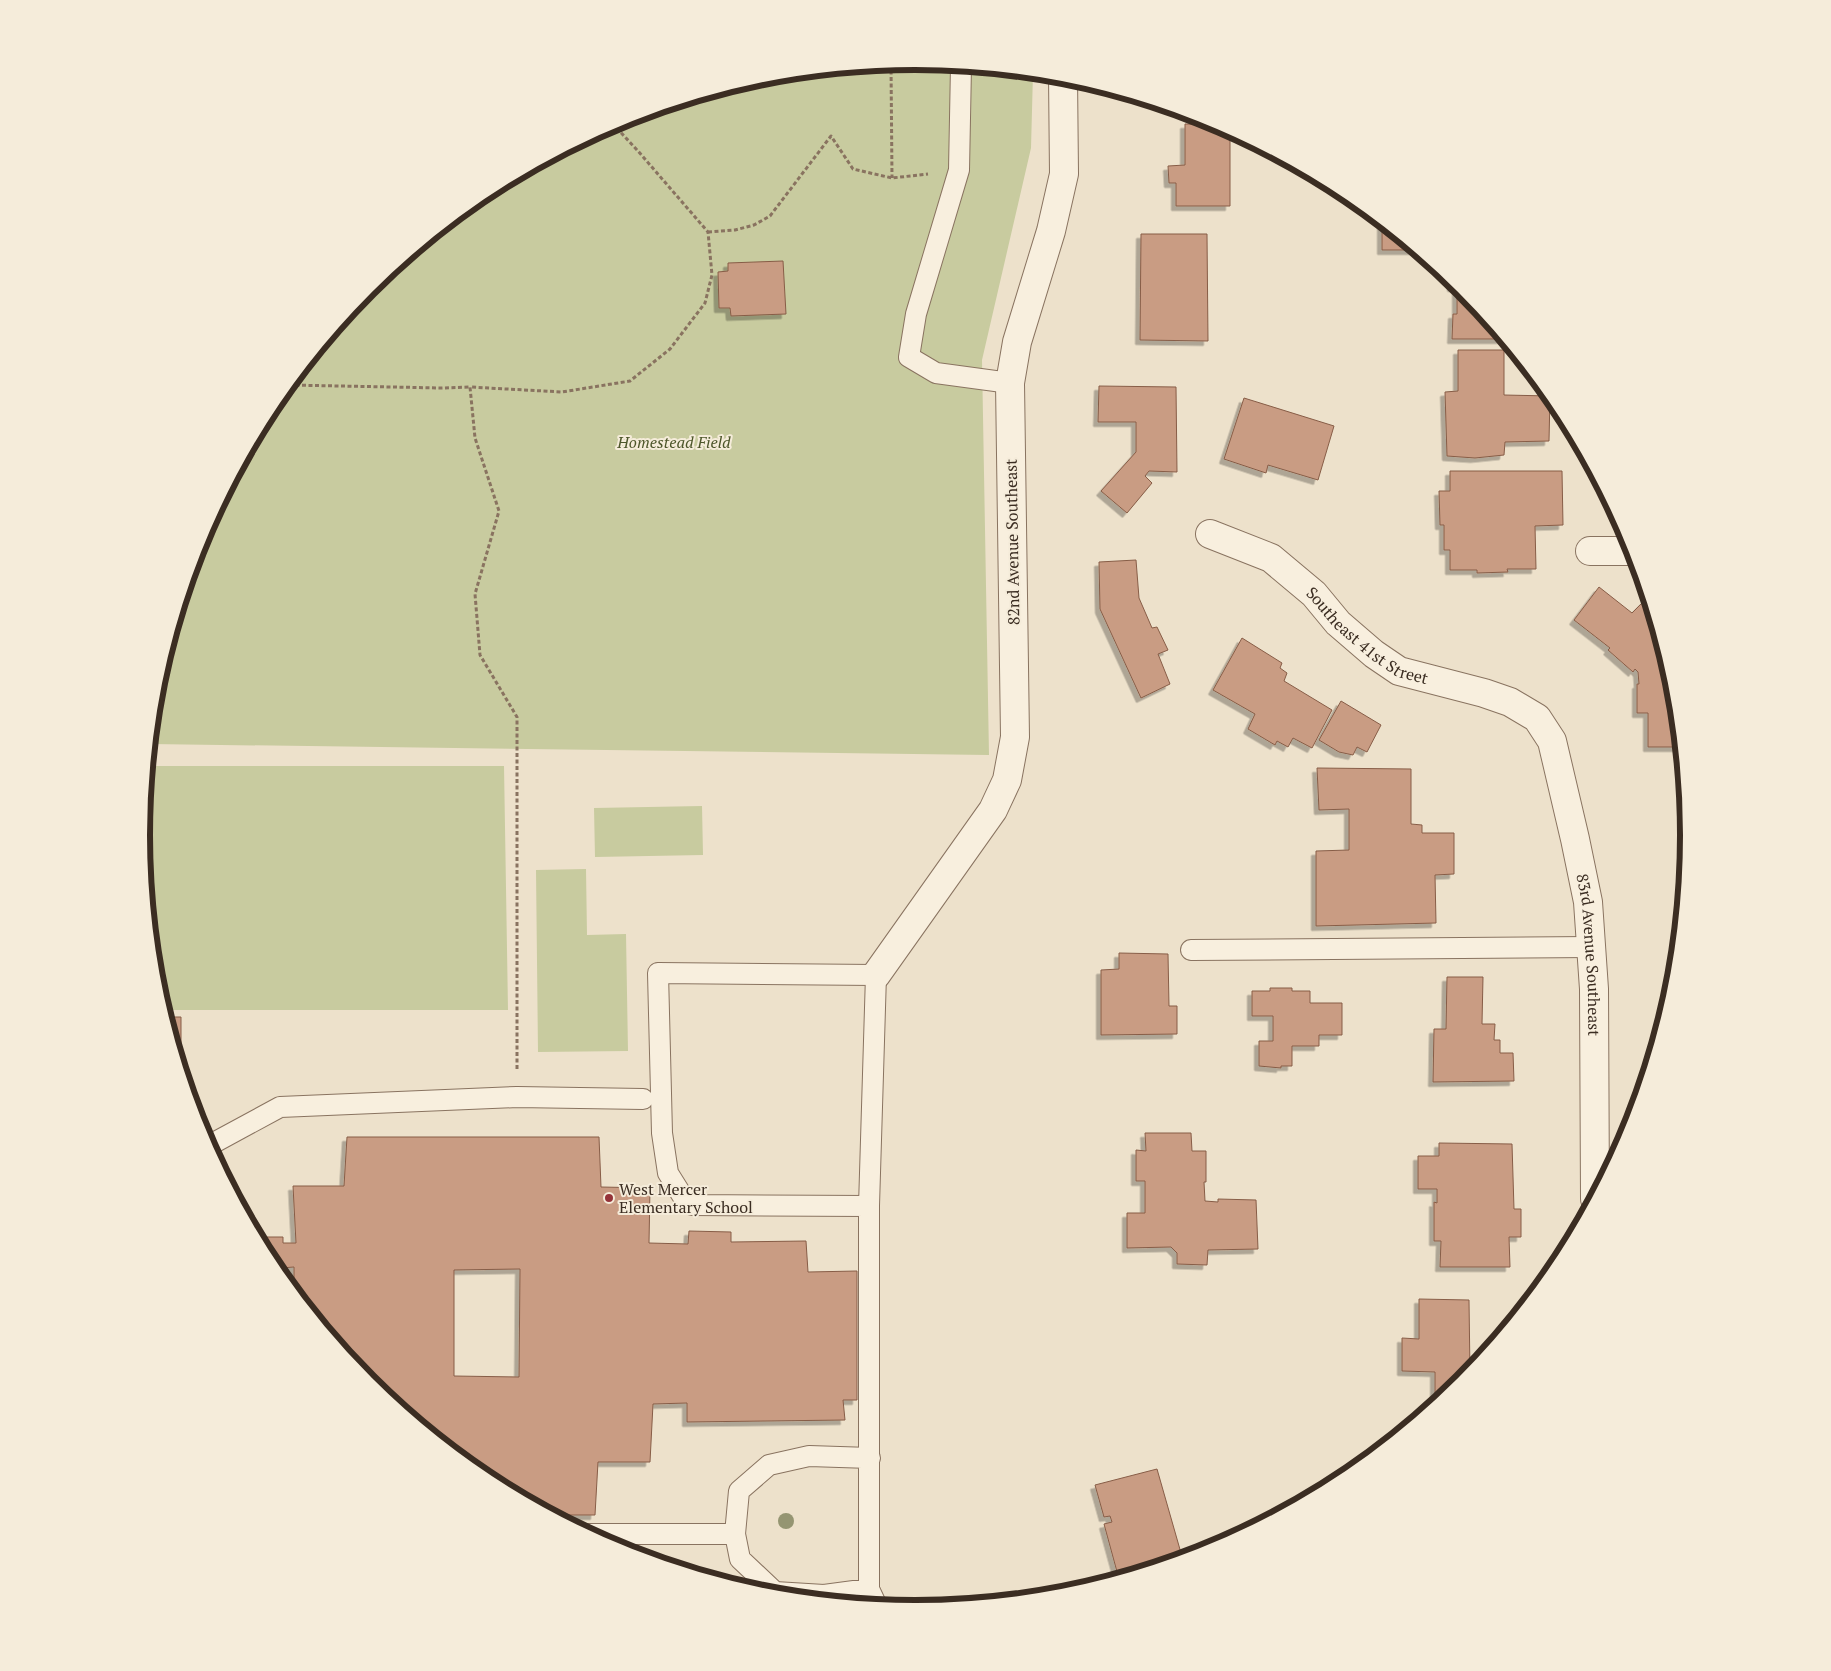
<svg xmlns="http://www.w3.org/2000/svg" width="1831" height="1671" font-family="'PT Serif',serif">
<style>
.green{fill:#c8cb9f}
.building{fill:#c99c83;stroke:#875d47;fill-rule:evenodd;filter:url(#shadow)}
.lines{fill:none;stroke-linecap:round;stroke-linejoin:round}
.service-casing{stroke:#897360;stroke-width:22}
.minor-casing{stroke:#897360;stroke-width:30}
.path{stroke:#897360;stroke-width:3;stroke-dasharray:4 2.5;stroke-linecap:butt}
.service{stroke:#f8efde;stroke-width:20}
.minor{stroke:#f8efde;stroke-width:28}
.tree{fill:#959572}
.poi-dot{fill:#953339;stroke:#f5ecda;stroke-width:2}
.labels{text-anchor:middle;dominant-baseline:central;stroke-width:4;stroke-linejoin:round;paint-order:stroke}
.park-label{font-size:16px;font-style:italic;fill:#4d562a;stroke:#f5ecda}
.street-label{font-size:16px;fill:#3b2d22;stroke:#f5ecda}
.poi-label{font-size:16px;fill:#3b2d22;stroke:#f5ecda;text-anchor:start}
.rim{fill:none;stroke:#3b2d22;stroke-width:6}
</style>
<defs>
<filter id="shadow"><feDropShadow dx="-4.5" dy="4.5" stdDeviation="0" flood-color="#0004"/></filter>
</defs>
<rect width="100%" height="100%" fill="#ede1cb"/>
<path class="green" d="M916 61 1033 73 1031 148 982 360 989 755 150 744 156 684 200 539 272 405 368 288 486 192 619 120 765 76Z
M148 766H504L508 1010H163L156 986 141 835Z
M702 806 703 855 595 857 594 808Z
M586 869 587 935 626 934 628 1051 538 1052 536 870Z"/>
<path class="building" d="M1185 124H1218L1230 130V206H1176V183H1169L1168 166 1185 165Z
M1382 222 1416 250H1382Z
M1141 234H1207L1208 341 1140 340Z
M783 261 786 314 731 316 730 308H719L718 272 728 271V263Z
M1452 279 1463 288 1477 306 1478 311H1482L1505 339H1452L1453 314H1457V287H1452Z
M1458 350H1504V395L1550 396 1549 441 1505 442 1504 455 1475 458 1447 456 1445 392 1458 391Z
M1099 386 1176 387 1177 472 1149 471 1145 476 1152 483 1127 513 1101 491 1136 452V422H1098Z
M1244 398 1334 426 1318 480 1268 465 1266 473 1224 459Z
M1450 471H1562L1563 525 1535 526 1536 569H1507L1508 572 1477 573V570H1450V550H1444V525H1440L1439 491H1450Z
M1136 560 1139 598 1152 628 1157 627 1168 650 1158 654 1170 684 1141 698 1100 609 1099 562Z
M1599 587 1632 613 1645 600 1651 605 1675 685 1681 747H1648V713H1637V684H1639L1638 672 1635 669 1633 672 1608 650 1610 648 1574 620Z
M1242 638 1282 663 1280 668 1287 673 1284 681 1332 710 1312 748 1293 738 1288 747 1277 741 1275 745 1248 729 1255 714 1213 690Z
M1341 701 1381 725 1367 752 1357 747 1353 755 1339 752 1319 740Z
M1317 768 1411 769V824L1422 825V833H1454V874L1435 875 1436 923 1316 926V851L1349 850V809L1319 810Z
M1119 953 1168 954 1169 1006H1177V1034L1101 1035V970L1119 969Z
M1447 977H1483L1482 1024H1495L1494 1040H1500V1053H1513L1514 1081 1433 1082 1434 1029H1446Z
M1270 988H1292V991H1310V1003H1342V1035H1319V1046H1292V1066H1281V1068L1259 1066V1041H1273V1016H1252V991H1270Z
M165 1017H181V1067Z
M1145 1133H1191L1192 1151H1206V1182H1204L1205 1201 1218 1202V1199L1256 1200 1258 1249 1208 1250 1207 1265 1177 1264V1253L1171 1247 1127 1248V1213H1145V1181H1136V1150L1146 1151Z
M347 1137H599L601 1187 650 1188 649 1243 688 1244 689 1231 731 1232V1242L806 1241 808 1272 857 1271V1400H843L845 1420 687 1422V1403L653 1404 650 1462H598L595 1515H553L485 1479 368 1383 294 1293V1267L281 1268V1277L272 1265 256 1237H283V1243H296L293 1186H344ZM520 1269 519 1377 454 1376V1270Z
M1439 1143 1512 1144 1514 1209H1521V1237H1509L1510 1267H1440L1441 1241H1434V1202L1437 1203V1189H1418V1156H1439Z
M1419 1299 1469 1300 1470 1374 1463 1383 1435 1406V1372L1402 1371V1338L1419 1339Z
M1157 1469 1183 1560 1119 1579 1104 1524 1112 1522 1110 1516 1104 1517 1095 1485Z"/>
<g class="lines">
<defs>
<path id="service" d="M961 66 959 170 916 314 909 357 936 373 1010 383
M1191 950 1591 947
M208 1146 280 1107 517 1097 643 1099
M869 1206 692 1205 683 1197 668 1173 662 1133 658 973 876 975 869 1206V1589L877 1606
M588 1534H735
M869 1589 824 1595 775 1592 740 1559 735 1534 739 1491 769 1465 809 1456 870 1458"/>
<g id="minor">
<path id="s1" d="M1210 534 1271 558 1314 594 1338 623 1374 654 1399 671 1484 693 1510 702 1537 718 1552 741 1575 839 1588 902 1594 989 1595 1199"/>
<path d="M1590 551H1634"/>
<path d="M876 975 993 810 1007 780 1015 737 1010 383 1017 342 1051 231 1064 174 1063 76"/>
</g>
</defs>
<use href="#service" class="service-casing"/>
<use href="#minor" class="minor-casing"/>
<path class="path" d="M891 64 892 178
M708 232 735 230 754 225 770 216 831 136 853 169 892 178 928 174
M289 385 442 388 470 387
M517 1069V717L480 655 475 594 499 511 475 438 470 387 562 392 630 381 670 349 705 303 712 275 708 232 638 151 613 124"/>
<use href="#service" class="service"/>
<use href="#minor" class="minor"/>
</g>
<circle class="tree" cx="786" cy="1521" r="8"/>
<circle class="poi-dot" cx="609" cy="1198" r="5"/>
<g class="labels">
<g class="park-label">
<text x="674" y="442">Homestead Field</text>
</g>
<g class="street-label">
<text transform="translate(1012 542) rotate(-91)">82nd Avenue Southeast</text>
<text stroke="none"><textPath href="#s1" startOffset="191">Southeast 41st Street</textPath></text>
<text stroke="none"><textPath href="#s1" startOffset="629">83rd Avenue Southeast</textPath></text>
</g>
<g class="poi-label">
<text x="619" y="1189">West Mercer<tspan x="619" dy="18">Elementary School</tspan></text>
</g>
</g>
<path d="M0 0H1831V1671H0ZM150 835a765 765 0 1 1 1530 0a765 765 0 1 1-1530 0Z" fill="#f5ecda" fill-rule="evenodd"/>
<path class="rim" d="M150 835a765 765 0 1 1 1530 0a765 765 0 1 1-1530 0Z"/>
</svg>
